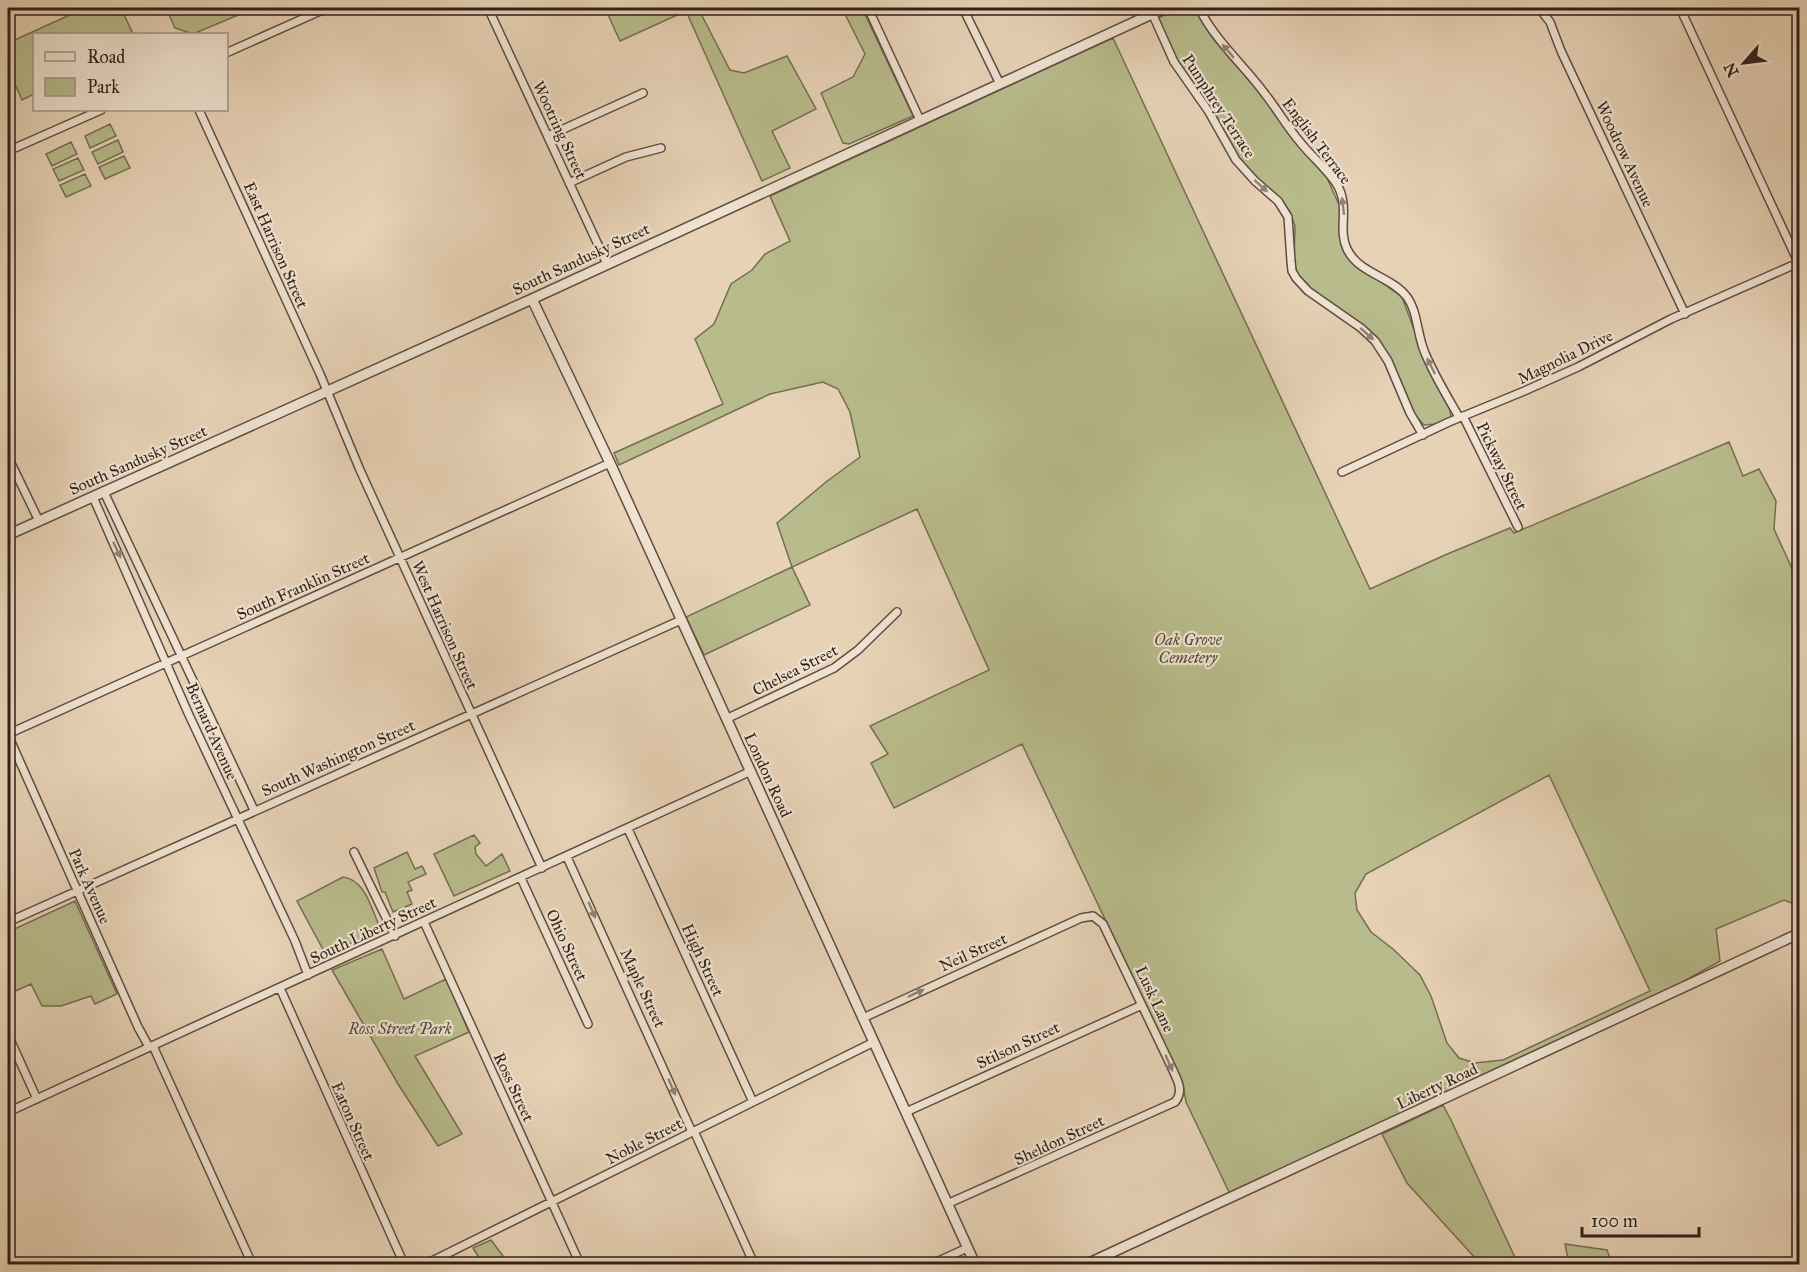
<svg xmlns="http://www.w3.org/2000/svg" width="1807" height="1272" font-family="'IM FELL Great Primer',serif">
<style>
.green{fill:#b8bb8c;stroke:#746e53;stroke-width:1.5;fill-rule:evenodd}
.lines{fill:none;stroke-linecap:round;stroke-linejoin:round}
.minor-casing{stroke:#5e4d41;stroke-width:10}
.tertiary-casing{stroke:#5e4d41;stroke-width:12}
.minor{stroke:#efe2d0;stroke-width:7}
.tertiary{stroke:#efe2d0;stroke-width:9}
.oneway{fill:#908275}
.labels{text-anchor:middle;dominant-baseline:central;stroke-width:4.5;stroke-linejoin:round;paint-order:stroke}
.street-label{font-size:16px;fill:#30211a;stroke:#efe2d0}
.park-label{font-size:16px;font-style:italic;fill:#524836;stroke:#efe2d0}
</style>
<rect width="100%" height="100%" fill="#e7d2b6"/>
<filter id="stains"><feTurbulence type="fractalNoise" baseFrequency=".00333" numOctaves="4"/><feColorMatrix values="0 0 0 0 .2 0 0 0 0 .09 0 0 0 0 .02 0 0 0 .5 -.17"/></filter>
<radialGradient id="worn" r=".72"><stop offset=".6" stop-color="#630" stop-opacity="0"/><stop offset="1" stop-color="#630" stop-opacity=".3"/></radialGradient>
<path class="green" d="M85 8H121L133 34H34V94L22 100 8 68V43Z
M166 8H255L193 34 175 28Z
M605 8H698L730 70 744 73 787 56 816 109 772 131 790 168 762 181 686 11 620 41Z
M842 8H862L913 116 849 144 843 143 821 93 853 77 865 54Z
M1180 8H1196L1212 37 1260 93 1305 153 1327 178 1340 207 1341 244 1350 260 1402 297 1429 370 1449 405 1451 417 1437 424 1424 425 1413 413 1372 333 1311 289 1299 279 1294 262 1295 226 1290 212 1281 200 1250 174 1238 158 1183 73 1156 19Z
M1113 38 1370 589 1445 555 1510 528 1514 533 1729 442 1743 476 1759 469 1776 501 1774 529 1799 584V906L1784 900 1716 929 1720 961 1665 992 1230 1194 1186 1102 1183 1084 1022 744 894 808 871 763 888 754 870 726 989 670 917 509 792 567 810 605 704 655 686 617 792 567 777 523 826 482 860 457 850 412 838 389 823 382 770 394 619 465 614 453 723 404 695 339 714 324 731 284 752 270 765 254 790 241 770 196ZM1549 775 1650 991 1503 1060 1475 1063 1459 1058 1447 1043 1431 996 1420 975 1393 949 1371 932 1357 910 1355 893 1366 874Z
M110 124 116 136 90 148 85 136Z
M118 140 123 152 98 164 92 152Z
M71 142 77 154 52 166 46 154Z
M124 156 130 168 105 179 99 167Z
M78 158 84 170 59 181 53 169Z
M85 174 91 186 66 197 60 185Z
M474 835 480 843 475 847 476 854 486 866 502 854 510 871 454 896 434 854Z
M407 852 415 869 422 866 426 874 408 882 412 890 407 892 412 904 393 912 385 892H382L374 868Z
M343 877C366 880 371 909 380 927L379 931 326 955 297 901Z
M75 901 117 994 95 1004 91 996 61 1006H42L31 984 11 993 13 998 8 1000V932Z
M382 949 404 999 446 979 469 1032 415 1056 462 1134 438 1146 398 1084 332 970Z
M1443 1105 1451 1120 1518 1264H1482L1476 1259 1407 1183 1382 1134Z
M491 1240 509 1264H483L473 1248Z
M1565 1244 1607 1250 1612 1264H1569Z"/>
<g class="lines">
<defs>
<path id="minor" d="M488 8 607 264
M868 8 920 120
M963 8 1000 84
M1199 8C1216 42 1243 64 1265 94 1277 109 1287 127 1300 142 1311 156 1326 168 1336 183 1351 206 1337 228 1347 249 1359 274 1391 276 1407 297 1418 312 1417 335 1425 353 1434 375 1447 396 1459 417
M1539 8 1550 22 1561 51 1685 314
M1680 8 1800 266
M1152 13 1174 62 1209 112 1236 160 1255 181 1278 201 1288 217 1291 261 1292 271 1296 278 1308 291 1361 328 1375 341 1388 361 1410 413 1423 435
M226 53 327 8
M199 110 320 374 360 470 542 868
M548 136 643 93
M8 151 101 110
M569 183 626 157 661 148
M1463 416 1518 527
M8 457 39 521
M1342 472 1449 422 1522 392 1578 367 1671 319 1798 263
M104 492 254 810
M93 497 189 715 295 941 308 975
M726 719 834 668 858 650 897 612
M8 734 610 463
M8 735 138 1027 149 1047
M628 829 753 1102
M354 852 395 936
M567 857 692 1132
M521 878 588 1024
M8 922 681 620
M424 922 580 1264
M280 988 404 1264
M863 1018 1081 918 1093 916 1103 924 1171 1066C1176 1078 1185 1090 1175 1102L947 1204
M8 1035 37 1099
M153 1046 252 1264
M8 1112 749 772
M906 1112 1142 1005
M694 1131 754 1264
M426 1264 874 1042
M932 1264 967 1248"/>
<path id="tertiary" d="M532 299 610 463 975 1264
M8 535 532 299 1165 8
M1087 1264 1800 933"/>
</defs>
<use href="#minor" class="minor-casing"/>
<use href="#tertiary" class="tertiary-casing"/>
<use href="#minor" class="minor"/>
<use href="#tertiary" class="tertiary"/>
</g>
<defs><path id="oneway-solid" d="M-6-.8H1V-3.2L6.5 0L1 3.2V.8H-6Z" transform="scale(1.5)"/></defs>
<g class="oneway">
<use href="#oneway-solid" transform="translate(1228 51) rotate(-130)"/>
<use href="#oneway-solid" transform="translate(1261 186) rotate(42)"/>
<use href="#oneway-solid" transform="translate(1343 206) rotate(-97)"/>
<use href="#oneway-solid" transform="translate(1367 334) rotate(42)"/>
<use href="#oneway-solid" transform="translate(1431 366) rotate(-117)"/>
<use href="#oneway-solid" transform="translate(117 550) rotate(65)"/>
<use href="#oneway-solid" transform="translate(592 910) rotate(66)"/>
<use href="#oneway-solid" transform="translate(916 993) rotate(-25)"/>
<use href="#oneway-solid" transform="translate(1169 1063) rotate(66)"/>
<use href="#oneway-solid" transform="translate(672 1087) rotate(66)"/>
</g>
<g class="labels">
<g class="street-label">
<text transform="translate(1219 106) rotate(57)">Pumphrey Terrace</text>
<text transform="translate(560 130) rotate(65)">Wootring Street</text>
<text transform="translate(1317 141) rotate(53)">English Terrace</text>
<text transform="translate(1625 154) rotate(65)">Woodrow Avenue</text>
<text transform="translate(276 245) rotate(66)">East Harrison Street</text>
<text transform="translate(581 259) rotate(-25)">South Sandusky Street</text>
<text transform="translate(1565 357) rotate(-26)">Magnolia Drive</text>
<text transform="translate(138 460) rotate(-24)">South Sandusky Street</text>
<text transform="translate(1502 466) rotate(64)">Pickway Street</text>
<text transform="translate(303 586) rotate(-24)">South Franklin Street</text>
<text transform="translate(445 625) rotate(66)">West Harrison Street</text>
<text transform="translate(795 670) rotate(-27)">Chelsea Street</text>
<text transform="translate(212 731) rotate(66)">Bernard Avenue</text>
<text transform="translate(338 758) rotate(-24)">South Washington Street</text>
<text transform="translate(768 775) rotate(65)">London Road</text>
<text transform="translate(90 886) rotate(66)">Park Avenue</text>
<text transform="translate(373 930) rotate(-25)">South Liberty Street</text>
<text transform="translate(567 945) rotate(65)">Ohio Street</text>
<text transform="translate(973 952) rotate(-24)">Neil Street</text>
<text transform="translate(703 960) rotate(65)">High Street</text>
<text transform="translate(643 988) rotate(65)">Maple Street</text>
<text transform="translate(1155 999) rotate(65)">Lusk Lane</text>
<text transform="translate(1018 1045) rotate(-25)">Stilson Street</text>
<text transform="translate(1437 1086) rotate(-25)">Liberty Road</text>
<text transform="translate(514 1087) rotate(65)">Ross Street</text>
<text transform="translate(353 1121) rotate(66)">Eaton Street</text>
<text transform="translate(1059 1140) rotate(-25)">Sheldon Street</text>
<text transform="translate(644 1141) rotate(-27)">Noble Street</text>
</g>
<g class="park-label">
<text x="1188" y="639">Oak Grove<tspan x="1188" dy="18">Cemetery</tspan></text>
<text x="400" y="1028">Ross Street Park</text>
</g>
</g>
<rect width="1807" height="1272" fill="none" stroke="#e7d2b6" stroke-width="30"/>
<rect x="9" y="9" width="1789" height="1254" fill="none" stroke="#30211a" stroke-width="3"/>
<rect x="15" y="15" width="1777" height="1242" fill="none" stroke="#30211a" stroke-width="1.5"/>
<rect x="33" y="33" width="195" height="78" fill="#efe2d0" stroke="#a39587" stroke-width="1.5"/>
<rect x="45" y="52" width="30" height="9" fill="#efe2d0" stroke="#a39587" stroke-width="1.5"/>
<text x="87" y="63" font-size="18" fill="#30211a">Road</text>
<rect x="45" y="78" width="30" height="18" fill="#b8bb8c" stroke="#a39587" stroke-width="1.5"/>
<text x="87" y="93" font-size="18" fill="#30211a">Park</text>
<g transform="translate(1744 63) rotate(242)" stroke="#efe2d0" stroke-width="4.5" paint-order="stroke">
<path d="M0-4.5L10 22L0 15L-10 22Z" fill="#30211a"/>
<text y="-9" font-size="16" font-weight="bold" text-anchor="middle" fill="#30211a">N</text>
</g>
<path d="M1582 1227v9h117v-9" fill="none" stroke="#30211a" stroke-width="3"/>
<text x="1591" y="1227" font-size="18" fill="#30211a" stroke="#efe2d0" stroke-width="4.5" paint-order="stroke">100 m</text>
<rect width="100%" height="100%" filter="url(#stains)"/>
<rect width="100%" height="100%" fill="url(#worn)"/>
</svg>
